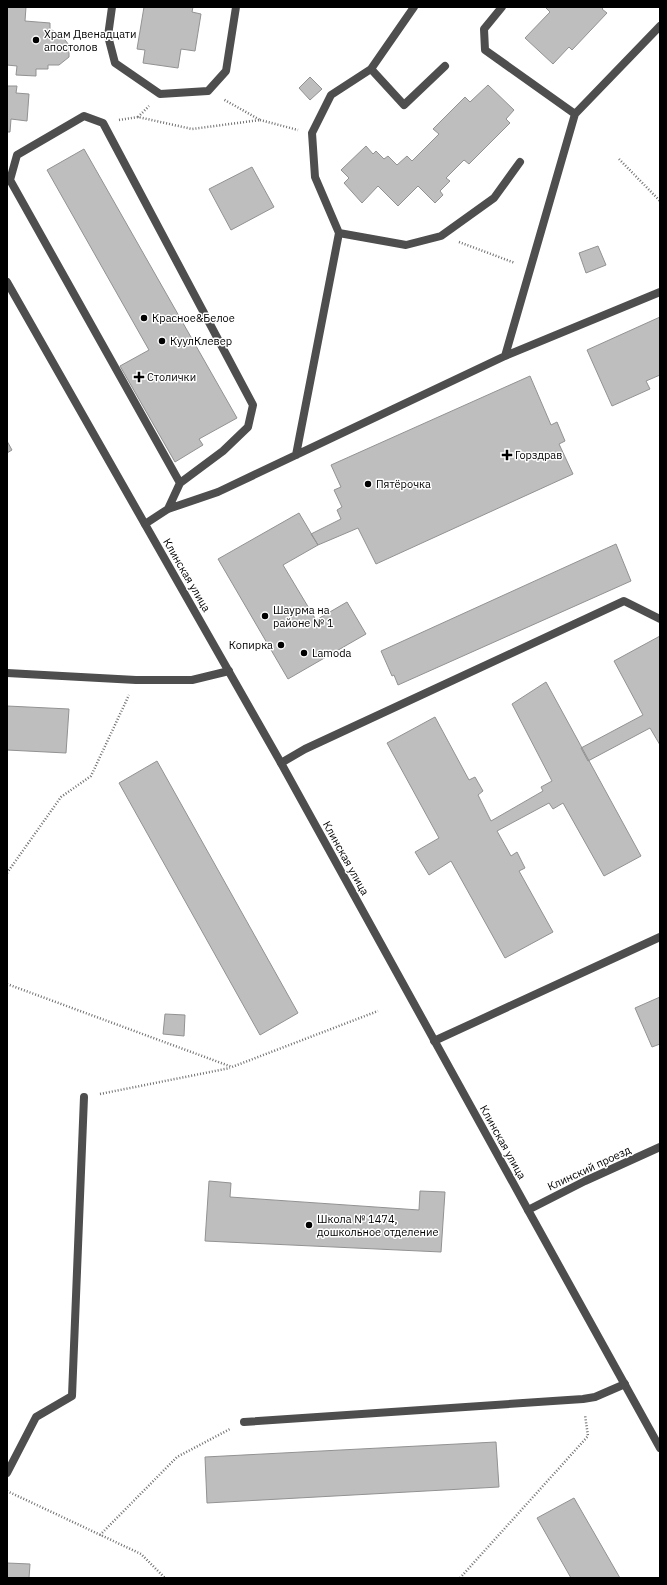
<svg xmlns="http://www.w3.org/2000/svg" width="667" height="1585" font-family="'IBM Plex Sans',sans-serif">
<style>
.building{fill:#bebebe;stroke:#929292}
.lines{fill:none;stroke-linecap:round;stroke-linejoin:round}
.path{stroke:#707070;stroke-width:2.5;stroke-dasharray:1 2;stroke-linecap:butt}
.service{stroke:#4e4e4e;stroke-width:8}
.minor{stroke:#4e4e4e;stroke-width:8}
.tertiary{stroke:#4e4e4e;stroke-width:8}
.poi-dot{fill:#000;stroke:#fff;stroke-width:1.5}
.labels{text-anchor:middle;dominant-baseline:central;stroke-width:3;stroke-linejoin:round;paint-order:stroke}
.poi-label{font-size:11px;fill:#000;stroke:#fff;text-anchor:start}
.street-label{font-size:11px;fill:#000;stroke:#fff}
</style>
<rect width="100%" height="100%" fill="#fff"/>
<path class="building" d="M7 7H26L25 21 50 23V29L61 35 69 45V57L59 65H48V69H36V76L16 75 17 66 7 65Z
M144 7H193L192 12 201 14 195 51 181 49 178 68 143 63 145 50 137 49Z
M547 7H604L602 9 607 13 572 50 569 47 553 64 525 38 550 12 546 8Z
M310 77 322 89 310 100 299 88Z
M488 85 514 110 506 119 510 123 469 164 464 160 446 178 450 181 440 191 443 195 435 203 418 186 398 206 378 186 362 203 344 183 349 178 341 170 366 146 373 154 376 151 384 159 388 156 397 165 407 156 412 161 439 134 433 129 465 97 470 102Z
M7 86H17L16 93 29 94 27 121 11 119 10 132H7Z
M84 149 237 418 199 439 203 445 175 462 120 366 149 350 47 170Z
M252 167 274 207 231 230 209 189Z
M598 246 606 265 586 273 579 253Z
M660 317V375L646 381 650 389 612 406 587 350Z
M530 376 551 425 557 422 565 441 559 444 573 474 376 564 358 528 318 545 311 534 341 519 337 510 342 507 334 490 341 487 331 465Z
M7 441 12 450 7 453Z
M299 513 318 545 283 565 316 620 347 602 366 634 288 679 218 559Z
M616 544 631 581 398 685 394 675 392 676 381 651Z
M660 636V745L650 728 588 761 581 748 643 715 614 661Z
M546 682 641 856 604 876 563 803 553 809 549 803 497 831 511 856 517 852 525 868 519 871 553 932 505 958 451 861 429 875 415 852 439 838 387 743 435 717 469 780 475 777 483 791 478 795 491 821 543 791 541 787 552 781 512 704Z
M7 706 69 709 66 753 7 750Z
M157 761 298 1013 260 1035 119 783Z
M660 997V1044L652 1047 635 1008Z
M165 1014 185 1015 184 1036 163 1034Z
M209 1181 231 1183 230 1197 419 1210 420 1191 445 1192 441 1252 205 1241Z
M496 1442 499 1487 207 1503 205 1457Z
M574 1498 620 1578H571L537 1518Z
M7 1563 30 1564 29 1578H7Z"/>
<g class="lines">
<path class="path" d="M138 117 149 106
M119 120 138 117 192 129 260 120 223 99
M260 120 298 130
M619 159 660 201
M459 242 515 263
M7 873 61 797 91 776 129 695
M7 984 232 1067 378 1011
M100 1094 230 1068
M7 1491 141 1554 165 1578
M100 1535 177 1457 230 1429
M460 1578 588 1436 585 1415"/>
<path class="service" d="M112 7 108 36 115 63 160 94 208 91 226 71 236 7
M502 7 484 29 485 50 575 114
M371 69 404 105 445 66
M339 233 406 245 441 236 494 198 520 162
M505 356 660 292
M296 455 339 233 315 177 312 133 331 95 371 69 414 7
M168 509 180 483 10 180 17 155 84 116 103 123 253 405 248 427 223 451 180 483
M145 524 168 509 218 492 505 356 575 114 660 26
M7 673 136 680H192L229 671
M281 763 305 749 624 601 660 619
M434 1041 660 937
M244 1422 583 1399 595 1397 625 1384
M7 1473 36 1417 72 1396 84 1097"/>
<path class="minor" d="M7 282 281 763 528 1210"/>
<path class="tertiary" d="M660 1147 585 1181 528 1210 660 1448"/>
</g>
<g class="poi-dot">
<circle cx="36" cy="40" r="4"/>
<circle cx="144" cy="318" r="4"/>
<circle cx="162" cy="341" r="4"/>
<path d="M137 371h4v4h4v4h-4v4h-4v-4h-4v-4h4z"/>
<path d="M505 449h4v4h4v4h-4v4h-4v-4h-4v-4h4z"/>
<circle cx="368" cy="484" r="4"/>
<circle cx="265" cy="616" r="4"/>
<circle cx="281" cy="645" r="4"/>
<circle cx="304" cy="653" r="4"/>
<circle cx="309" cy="1225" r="4"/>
</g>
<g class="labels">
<g class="poi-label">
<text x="44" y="34">Храм Двенадцати<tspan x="44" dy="13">апостолов</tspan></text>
<text x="152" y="318">Красное&amp;Белое</text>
<text x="170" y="341">КуулКлевер</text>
<text x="147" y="377">Столички</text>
<text x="515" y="455">Горздрав</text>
<text x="376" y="484">Пятёрочка</text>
<text x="273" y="610">Шаурма на<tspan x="273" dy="13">районе № 1</tspan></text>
<text x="273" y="645" text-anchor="end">Копирка</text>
<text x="312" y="653">Lamoda</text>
<text x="317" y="1219">Школа № 1474,<tspan x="317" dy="13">дошкольное отделение</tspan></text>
</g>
<g class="street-label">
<text transform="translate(187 575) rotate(60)">Клинская улица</text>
<text transform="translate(346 858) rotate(61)">Клинская улица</text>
<text transform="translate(503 1142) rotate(61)">Клинская улица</text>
<text transform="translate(589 1168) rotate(-25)">Клинский проезд</text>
</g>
</g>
<rect width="667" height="1585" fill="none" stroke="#000000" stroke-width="16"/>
</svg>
